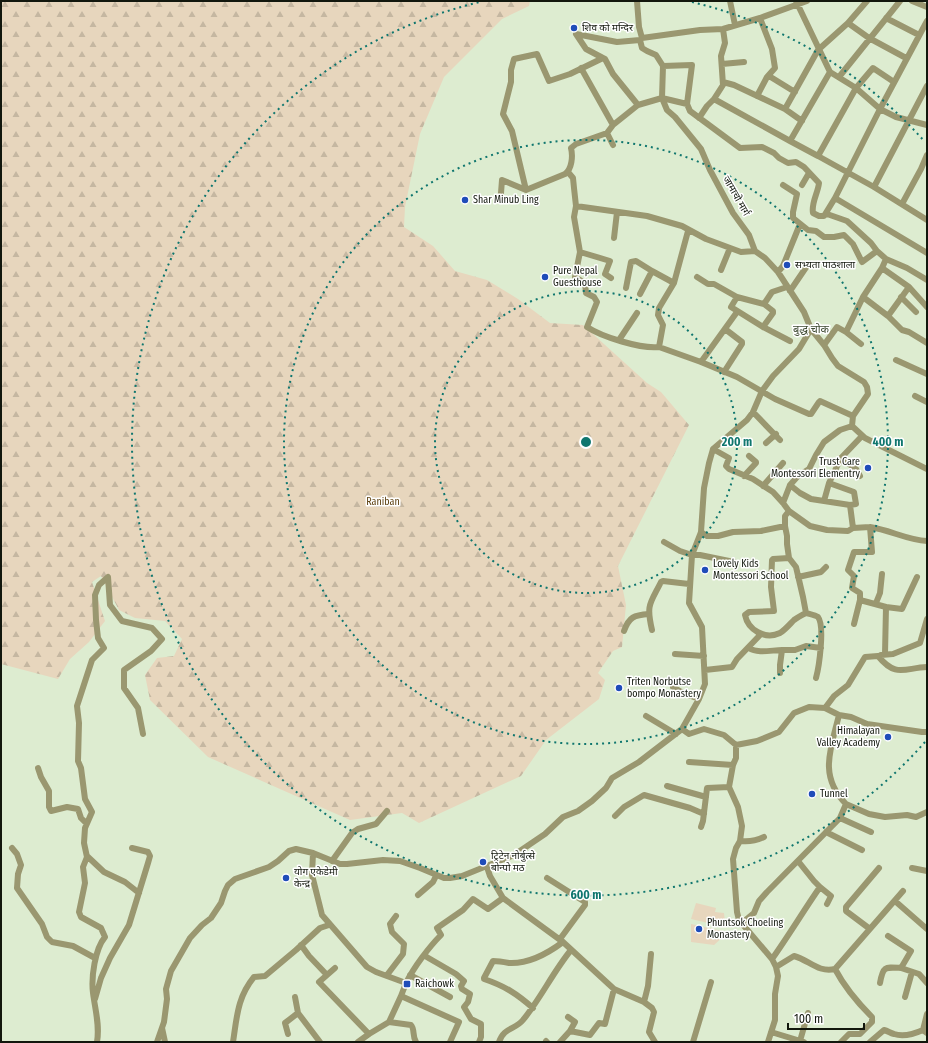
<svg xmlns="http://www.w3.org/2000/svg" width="928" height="1043" font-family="'Fira Sans Condensed','Noto Sans Devanagari',sans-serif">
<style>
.grass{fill:#e7d6bd}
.forest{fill:url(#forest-firs)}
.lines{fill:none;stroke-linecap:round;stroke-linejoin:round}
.minor{stroke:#9a9770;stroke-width:6}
.ring{fill:none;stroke:#0f766e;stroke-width:2;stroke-dasharray:2 4}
.poi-dot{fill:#1f4cb9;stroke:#fff;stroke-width:1.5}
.labels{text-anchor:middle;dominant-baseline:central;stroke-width:3;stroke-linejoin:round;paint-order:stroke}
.poi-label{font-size:10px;fill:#12170d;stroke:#fff;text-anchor:start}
.street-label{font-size:10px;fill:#12170d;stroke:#fff}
.park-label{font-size:10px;fill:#5f4313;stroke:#fff}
.neighbourhood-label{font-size:11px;fill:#404c35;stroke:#fff}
.centre{fill:#0f766e;stroke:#fff;stroke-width:2}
.ring-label{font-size:12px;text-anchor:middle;font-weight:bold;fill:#0f766e;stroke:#fff;stroke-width:3;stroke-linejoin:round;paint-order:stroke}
</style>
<defs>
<pattern id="forest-firs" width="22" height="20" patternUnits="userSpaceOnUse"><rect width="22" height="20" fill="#e7d6bd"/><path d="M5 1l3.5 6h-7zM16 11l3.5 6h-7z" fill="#c5b7a1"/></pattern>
</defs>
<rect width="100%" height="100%" fill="#ddecd0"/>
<path class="grass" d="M696 903 716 908 715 912 724 913 725 922 734 921 735 923 725 927 691 919Z
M691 924 727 932 726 934 714 945 691 942Z"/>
<path class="forest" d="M1 1H530L529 6 502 19 444 77 420 134 405 207 404 227 433 246 455 271 487 280 518 299 550 323 583 325 647 383 661 392 689 425 618 566 626 605 622 647 613 651 598 673 605 680 599 699 546 740 521 776 419 823 402 813 350 820 208 757 150 700 145 675 157 658 174 656 182 639 165 621 135 618 119 610 101 576 92 582 105 621 89 642 70 659 58 679 1 664Z"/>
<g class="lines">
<path class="minor" d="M637 1 639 27 642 38
M730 1 735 25
M796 1 830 72 856 88 880 109 835 198 927 253
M807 1 760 18 723 29 700 30 642 38 640 40 642 48 647 51 656 55 663 66 662 98 667 110 675 117 701 149 710 170 733 213 749 235 755 251 765 258 778 272 804 312 811 329 824 345 832 358 838 366 864 382 867 387 868 394 853 416 852 426 865 438 927 469
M912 1 927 7
M886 18 919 35
M927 21 880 109 896 117 927 125
M848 23 869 38 906 58
M576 34 617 42 640 40
M576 34 586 49 603 58
M722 64 744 62
M581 68 613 125
M769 76 795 92
M839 77 900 1
M723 82 734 85 785 109 802 121
M894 82 873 68 856 88 818 156 874 187 927 220
M757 96 767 77 775 68 772 49 760 18
M714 99 790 141
M687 104 690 111 740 148 762 147 774 153 779 158 788 163 796 162 804 167 819 183C818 193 811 203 813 213L819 216H824L835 198
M785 109 818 50 848 23 867 1
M699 118 707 106 714 99 723 85 721 56 725 43 723 29
M607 133 613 145
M818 156 790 141 830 72
M568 172 573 178 574 188 576 206 574 217 580 252 575 277 585 283 586 293 594 297 597 302 587 327C602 337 641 349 659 347L701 362 737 377 775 399 809 414H811L819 402 820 401 853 416
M783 185 797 194 793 212V218L808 230 816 231 824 237H834L844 235 853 244 862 262 877 251 886 259 907 268 927 280
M802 185 809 173
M874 187 927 86
M526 190 512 131 503 114 511 82V70L514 59 537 54 549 81 570 74 603 58 605 59 613 74 638 105
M501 193 502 180 526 190 565 174C572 169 573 156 571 148L576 144 607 133 613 125 638 105 662 98 687 104 692 65 663 66
M902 204 921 169 927 155
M576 206 647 216 682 226 706 239 741 252 755 251
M827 214 847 221 871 243 877 251
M614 238 617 212
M580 252 610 261 605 274 611 278
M882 268 909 287 888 316
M721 270 730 248
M778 272 783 266 800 224
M697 277 708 284H714L737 297 764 304 773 311V313L763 327
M909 287 927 307
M626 288 631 262 636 261 652 271
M790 291 807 266
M640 294 652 271 674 283
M737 297 731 307 763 327 790 341
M863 297 882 268 886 259
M901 297 916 312
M764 304 772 292 787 287
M846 332 861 344
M619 340 637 313
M824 345 837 327 846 332 863 297 888 316 902 330 909 332 927 343
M659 347 663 325 658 315 659 308 674 283 688 231
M896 360 927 374
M701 362 737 312
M724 372 742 344V342L725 329
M915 396 927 402
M753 412 780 440
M766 443 776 434
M713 449 729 458 726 466 729 469 753 479 773 492 783 503 789 511 810 526 827 530 848 531 853 528 870 527 872 552H854L848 570 854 576 852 588 860 593V600L854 624
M841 458 856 469 860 476
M744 476 756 463V462L749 456
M829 483 854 492 856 504 850 505 853 528
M790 485 798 476 809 469 816 455 824 442 840 430 852 426
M763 486 783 463
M824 501 829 483 841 458 862 436
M783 503 790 485 800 493 811 499 850 505
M789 511 785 516V526L787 536V544L789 558 796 567 803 597 806 613
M870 527C890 530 907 540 927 541
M701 532 707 536H718L733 532 761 531 785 526
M664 542 680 551 692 555H700L734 562
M789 558 773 559 772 560 771 587 774 611 749 612 745 615C748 630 765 640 780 633 785 630 790 624 794 620 798 617 802 615 806 613 809 614 815 615 818 617 825 626 819 667 816 678
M798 577 821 572 826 567
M860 600 886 607 885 654
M876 603 880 593 882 574
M886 607 902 609 917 577
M652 630C646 604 650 604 661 582L663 581 689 584
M624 631C629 617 634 615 649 614
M749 648C758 654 772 650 782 650
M675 654 704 656
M881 655 893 654 920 643 927 619
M705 670 732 667 737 659 761 634
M780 673V665L782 650H795L806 646 821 648
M673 687 683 693 699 699
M825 708 834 696 848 685 865 657 878 656C896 678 904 668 927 667
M646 716 676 734
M682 729 689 734 704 729 724 735 736 745V758L733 765 729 787 738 807 742 826 740 841 736 848 733 859 737 912 739 920 772 959 776 967
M736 745 757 741 779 732 794 713 809 707 825 708 839 715 851 717 867 724 922 732H927
M689 762 733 765
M38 768 41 777 49 791V807L51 811 67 807 78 809 81 818 86 823
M667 786 706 797
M846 804 869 814 885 817 907 815 916 817 927 812
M615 816 624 807 644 795 690 808 704 814
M840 818 871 832
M701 827 703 821 707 788 729 787
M826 832 862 850
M740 841C749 842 756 841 764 837
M12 848 17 854 21 865 18 874 17 888 42 924 47 937 52 942 73 946 95 958
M313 853 312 875 322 915 367 967 376 972 406 983 401 996 389 1022 411 1025C415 1029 412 1036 416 1042
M87 856 104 872 125 882 139 893
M332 861 352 833 358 829 376 824 387 811
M487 867 490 876 503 898 563 942 614 989 644 1002 652 1008 654 1012 649 1032 655 1042
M912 868 927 871
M547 878 585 902V905L560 939
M820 887 831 896 827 904
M418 895 433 882 436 876
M895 901 927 929
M742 923 754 913 759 901 767 892 840 818 846 804C818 776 831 748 839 715
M870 929 846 911V907L879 868
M888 936 911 951 901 968 919 974 927 983
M301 945 309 956 327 975
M425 956 456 974 464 981 461 986 462 989 470 994 468 1002 464 1007 471 1019 481 1024V1037L479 1042
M772 959C789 935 804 910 820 887L814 881 798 861
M335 968 319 982 369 1034 358 1042
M835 969C845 988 857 1002 872 1017V1022L860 1034H849L841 1042
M387 975 403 954 404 944 392 932 390 924 396 916
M410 975 450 997
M406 983C414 967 429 947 441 935L437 928 463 910 473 899 488 909 503 898
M880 983C883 966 885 967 901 968
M401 996 459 1022 450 1042
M295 997 298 1013 320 1042
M905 997 912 972
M95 999 101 978 110 958 129 925 148 863 150 856 148 852 132 848
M644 1002 648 986 651 954
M533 1008C517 994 505 986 484 979V978L493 961C498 961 504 962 509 963 529 964 547 954 563 942
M927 1014 923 1030 927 1033
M568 1017 575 1022 570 1031
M162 1028 165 1042
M771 1032 804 1042
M288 1034 285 1023 298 1013
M369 1034 389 1022
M546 1041 547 1042
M800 1041 808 1013
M97 1042C100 1025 95 1009 93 993 91 977 95 949 105 937L101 928 81 917 79 912 85 883 83 867 87 857 84 843 85 828 92 812 85 799 81 768 78 761 79 723 77 706 92 660 104 648 98 638 96 620 95 595 99 585 108 577 110 605 122 621 152 628 162 639 151 651 124 670V688L138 708 143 734
M157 1042 164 1022 167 999 166 989 171 971 190 938 202 925 211 918 221 903 225 891 228 885 235 879 269 867 278 861 289 851 296 849 313 853 340 864H347L383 860 400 861 420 868 444 878H450L462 876 514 855 545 834 563 817 578 811 592 801 606 788 612 778 639 762 682 729 699 699 705 684 702 627 689 603 692 555 701 532 704 488 709 463 713 449 747 420 753 412 762 391 773 376 799 349 811 329
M233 1042C237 1017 237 998 254 977L265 976 296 950 320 928 329 925
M499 1042C504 1027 515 1030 523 1020 541 998 553 972 571 950
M560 1042 570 1031 590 1035 599 1023 605 1024 614 989
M693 1042 711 982
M768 1042 775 1020V994L778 976 776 967 794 956C809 960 818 973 835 969L903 891
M870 1042 884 1030C888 1031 890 1033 894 1034 903 1037 914 1034 923 1030"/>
</g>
<g class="ring">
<circle cx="586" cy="442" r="151"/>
<circle cx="586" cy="442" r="302"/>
<path d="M925 742A453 453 0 1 1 480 2M692 2A453 453 0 0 1 925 142"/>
</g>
<g class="poi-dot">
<circle cx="574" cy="28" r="4"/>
<circle cx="465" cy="200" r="4"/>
<circle cx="787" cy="265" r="4"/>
<circle cx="545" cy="277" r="4"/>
<circle cx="868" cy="468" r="4"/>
<circle cx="705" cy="570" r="4"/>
<circle cx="619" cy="688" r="4"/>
<circle cx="888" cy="737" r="4"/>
<circle cx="812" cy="794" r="4"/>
<circle cx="483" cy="862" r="4"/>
<circle cx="286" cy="878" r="4"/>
<circle cx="699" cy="929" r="4"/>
<rect x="403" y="980" width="8" height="8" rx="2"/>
</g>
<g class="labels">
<g class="poi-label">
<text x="582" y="28">शिव को मन्दिर</text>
<text x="473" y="200">Shar Minub Ling</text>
<text x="795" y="265">सभ्यता पाठशाला</text>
<text x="553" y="271">Pure Nepal<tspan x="553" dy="12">Guesthouse</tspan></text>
<text x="860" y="462" text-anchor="end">Trust Care<tspan x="860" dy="12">Montessori Elementry</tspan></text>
<text x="713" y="564">Lovely Kids<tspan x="713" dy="12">Montessori School</tspan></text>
<text x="627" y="682">Triten Norbutse<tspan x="627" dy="12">bompo Monastery</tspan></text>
<text x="880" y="731" text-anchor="end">Himalayan<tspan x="880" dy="12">Valley Academy</tspan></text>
<text x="820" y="794">Tunnel</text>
<text x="491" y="856">ट्रिटेन नोर्बुत्से<tspan x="491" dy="12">बोन्पो मठ</tspan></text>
<text x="294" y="872">योग एकेडेमी<tspan x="294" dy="12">केन्द्र</tspan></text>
<text x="707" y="923">Phuntsok Choeling<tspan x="707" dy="12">Monastery</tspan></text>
<text x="415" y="984">Raichowk</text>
</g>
<g class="street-label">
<text transform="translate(736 196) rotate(60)">जामाचो मार्ग</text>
</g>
<g class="park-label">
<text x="383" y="502">Raniban</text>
</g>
<g class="neighbourhood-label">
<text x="811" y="329">बुद्ध चोक</text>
</g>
</g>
<circle cx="586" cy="442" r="6" class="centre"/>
<g class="ring-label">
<text x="737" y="446">200 m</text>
<text x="888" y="446">400 m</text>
<text x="586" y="899">600 m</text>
</g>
<rect width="928" height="1043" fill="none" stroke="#12170d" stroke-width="4"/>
<path d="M788 1023v6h76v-6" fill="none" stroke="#12170d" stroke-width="2"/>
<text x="794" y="1023" font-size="12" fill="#12170d" stroke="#ffffff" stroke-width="3" paint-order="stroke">100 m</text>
</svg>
